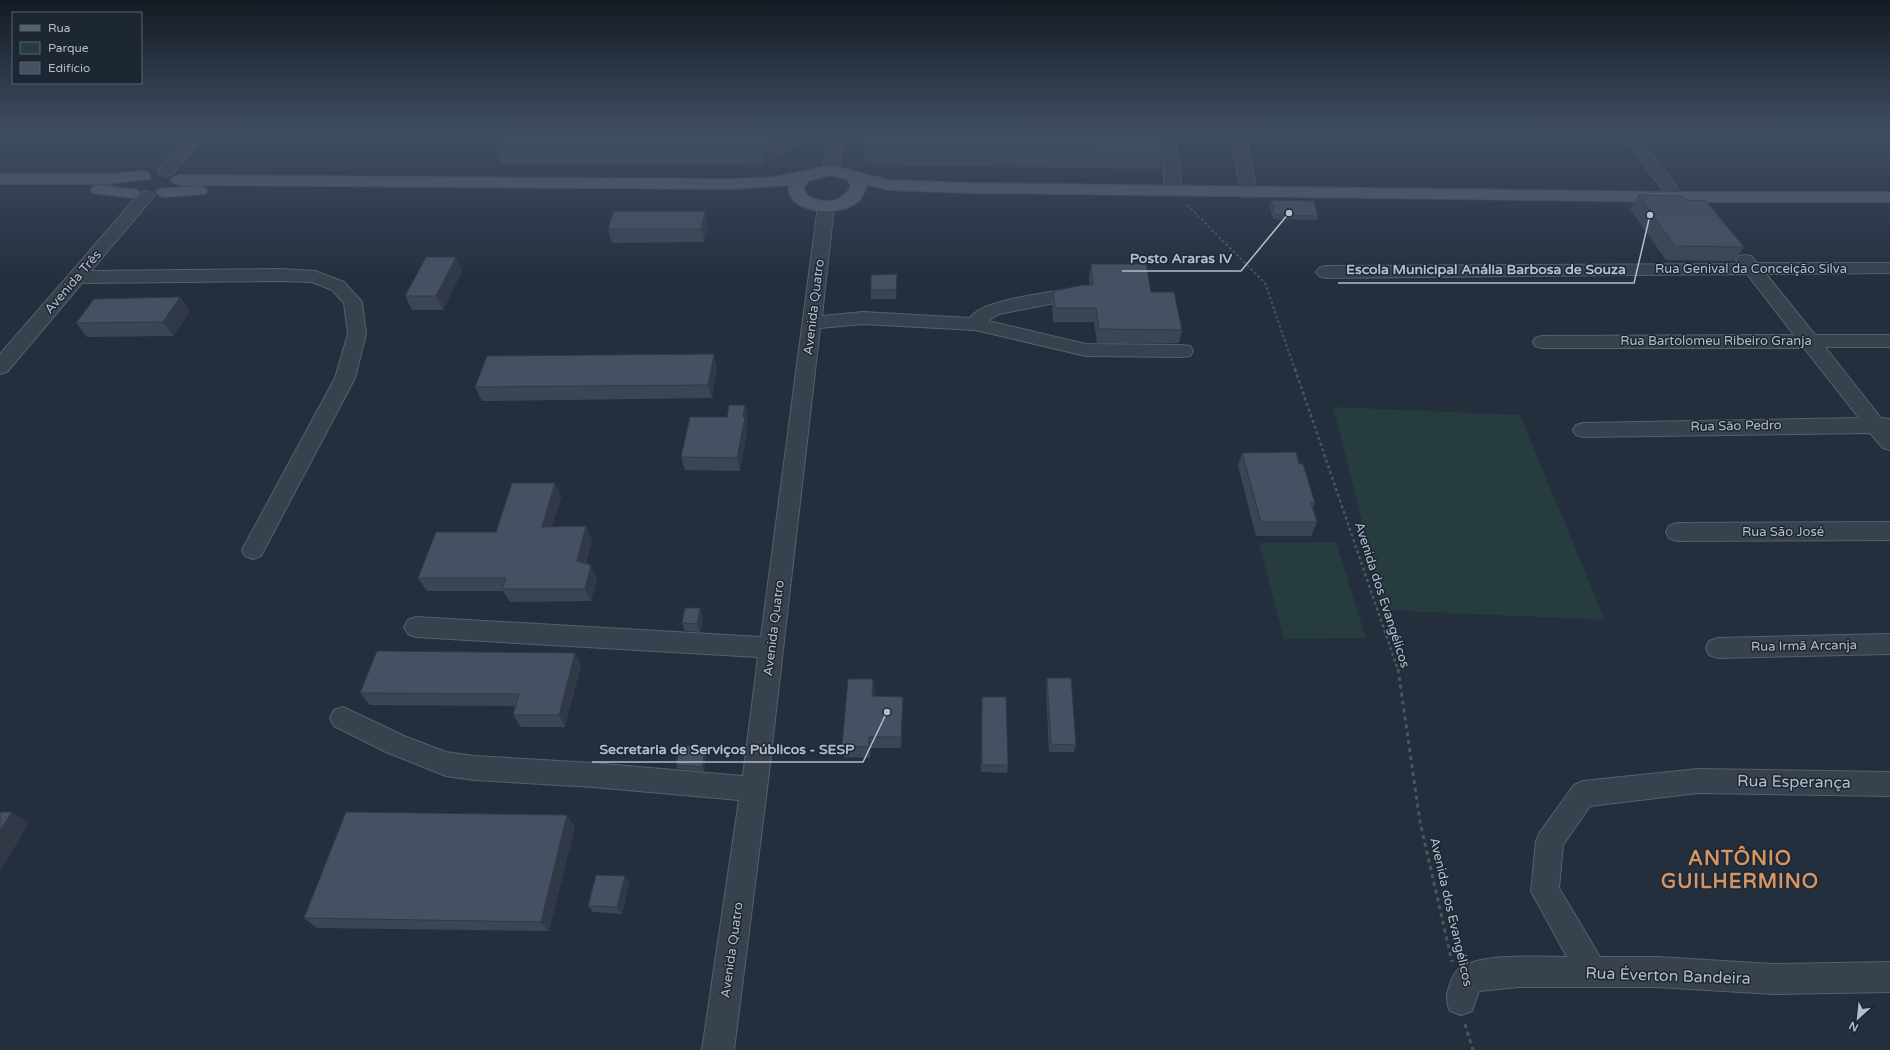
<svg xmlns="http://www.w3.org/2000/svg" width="1890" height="1050" font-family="'Varela Round',sans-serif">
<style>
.green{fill:#263c3f}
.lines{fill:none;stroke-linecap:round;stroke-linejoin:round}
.minor-casing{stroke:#565f6c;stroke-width:2}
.major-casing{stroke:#414a57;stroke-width:2}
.path-far2{stroke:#44595c;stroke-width:2;stroke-dasharray:2.5 2.5;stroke-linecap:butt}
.path-far1{stroke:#44595c;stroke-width:2.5;stroke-dasharray:3 3;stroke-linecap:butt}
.path{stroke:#44595c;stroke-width:3;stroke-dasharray:4 4;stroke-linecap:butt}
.minor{fill:#38414e;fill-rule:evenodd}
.major{fill:#56606e;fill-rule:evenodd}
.wall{fill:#3b4654}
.shaded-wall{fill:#303945}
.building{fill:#455162;stroke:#303945}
.labels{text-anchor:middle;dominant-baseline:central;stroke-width:3;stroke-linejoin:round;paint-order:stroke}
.street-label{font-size:13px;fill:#b4bcc9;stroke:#1d2633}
.near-street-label{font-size:16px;fill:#b4bcc9;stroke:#1d2633}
.near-district-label{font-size:20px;font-weight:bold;letter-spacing:1px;fill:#d59563;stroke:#1d2633}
.leader{fill:none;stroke:#b4bcc9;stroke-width:1.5}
.callout-dot{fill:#b4bcc9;stroke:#1d2633;stroke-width:1.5}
.callout-label{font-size:14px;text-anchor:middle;font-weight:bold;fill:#b4bcc9;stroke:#1d2633;stroke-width:3;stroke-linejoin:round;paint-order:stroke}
</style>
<rect width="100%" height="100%" fill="#242f3e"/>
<path class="green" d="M1333 407 1520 415 1605 620 1385 610Z
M1336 542 1366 638 1284 639 1259 543Z"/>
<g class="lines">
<defs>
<path id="minor" d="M192 132H208L172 174 166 176 160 174 158 171 160 168Z
M828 132H844L839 170 837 173 831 175 825 173 823 170Z
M1157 132H1173L1179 158 1181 190 1179 193 1173 195 1167 193 1165 190 1163 158Z
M1229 132H1245L1257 192 1255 195 1249 197 1243 195 1241 192Z
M1620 132H1635L1684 197 1682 200 1676 202 1670 200Z
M146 191 152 193 154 196 91 271 281 269 315 271 344 282 362 302 366 334 355 378 261 556 253 559 245 556 242 550 335 378 348 334 344 303 332 290 312 282 281 281 82 283 7 372 0 374V354L140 193Z
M826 201 832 202 834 206 822 316 863 312 970 318C982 299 1051 293 1074 288L1080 290 1083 294 1080 298 999 314 988 321 1086 344 1183 345 1190 346 1193 351 1190 356 1183 357 1086 356 975 330 863 324 820 328 767 789 734 1050H702L739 800 593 787 474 780 446 776 386 752 334 726 330 718 334 710 343 707 404 736 446 752 474 756 593 763 743 776 758 657 416 637 408 634 404 627 408 620 416 617 761 637 818 206 820 202Z
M1745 255 1751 256 1757 263H1890V273L1766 274 1815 335H1890V347H1825L1881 418 1890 419V450L1883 448 1870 433 1583 437 1576 435 1573 430 1576 425 1583 423 1859 418 1804 348H1542L1535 346 1533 342 1535 338 1542 336 1794 335 1747 274 1325 278 1319 276 1316 272 1319 268 1325 266 1739 264 1736 260 1739 256Z
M1890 522V540L1677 541 1669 538 1666 532 1669 526 1677 523Z
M1890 634V654L1718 658 1709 655 1706 648 1709 641 1718 638Z
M1698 769 1890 772V796L1698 793 1590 806 1563 845 1559 888 1600 957H1657L1773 964 1890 962V992L1773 994 1657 987H1519L1479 991 1472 1011 1461 1015 1450 1011C1446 1001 1446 995 1450 984 1452 978 1455 971 1461 967 1485 953 1540 957 1567 957L1531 891 1536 841 1540 832 1574 785 1583 781Z"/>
<path id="major" d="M831 165 889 180 969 183 1676 192H1890V202H1676L969 193 889 190 866 184 867 186C865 190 863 196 860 200 845 215 808 215 793 200 790 197 789 192 788 188L790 185 733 189 179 185 173 183 171 180 173 177 179 175 733 179 776 177ZM831 175 847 179 851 186C842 204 821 205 806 194L804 188 808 181Z
M143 171 149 173 151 176 149 179 108 184H0V174H108Z
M99 185 138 190 140 193 138 196 132 198 93 193 91 190 93 187Z
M199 186 205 188 207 191 205 194 164 197 158 195 156 192 158 189Z"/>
</defs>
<use href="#minor" class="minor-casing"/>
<use href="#major" class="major-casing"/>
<path class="path-far2" d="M1187 205 1265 283 1295 370"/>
<path class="path-far1" d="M1295 369 1398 670"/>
<path class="path" d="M1398 669 1420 822 1452 962
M1465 1024 1473 1050"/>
<use href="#minor" class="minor"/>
<use href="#major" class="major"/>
</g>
<path class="wall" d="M804 142 763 165 500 164 494 146Z
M863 144 1163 152 1160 169 872 165 864 161Z
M1638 195 1686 200 1744 247 1734 261 1666 260 1630 209Z
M1271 200 1318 216 1317 220 1273 219 1269 205Z
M708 225 704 242 612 243 608 229Z
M456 257 462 271 443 310H412L405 296Z
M1091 264 1151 292 1182 330 1179 343H1097L1094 322H1053L1052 305 1053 291 1090 285 1089 278Z
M897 274 896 299H871V290Z
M180 297 190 311 173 336 87 337 76 323Z
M714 354 717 368 712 398 482 401 475 387Z
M748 418 746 426 747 431 740 471 685 470 681 457Z
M1242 453 1299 464 1315 503 1313 509 1317 522 1311 536H1256L1238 466Z
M555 483 561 497 552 527 586 526 592 540 586 563 597 578 591 601 510 602 503 591H427L418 578 496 532Z
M700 608 703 617 700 632 685 631 682 623Z
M575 653 581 665 565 727H521L513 715 515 706 370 705 360 693Z
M1047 678 1076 745 1074 752H1049L1046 686Z
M873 679 875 691 874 696 903 697V708L901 748H871L870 758 844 757 842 746Z
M982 697 1008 765 1007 773 981 772Z
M707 750 704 771 678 769 676 765Z
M575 826 549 931 317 928 304 918Z
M625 876 629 883 622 914 593 912 588 906Z"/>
<path class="shaded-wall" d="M788 132H806L804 142 763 165 761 147Z
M705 211 708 225 704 242 701 229Z
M456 257 462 271 443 310 436 296Z
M897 274V284L896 299V290Z
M180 297 190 311 173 336 163 322Z
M714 354 717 368 712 398 708 385Z
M745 405 748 418 746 426 747 431 740 471 737 458Z
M555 483 561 497 548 540 542 527Z
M586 526 592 540 583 574 577 561Z
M591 565 597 578 591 601 585 589Z
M700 608 703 617 700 632 697 624Z
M575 653 581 665 565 727 559 715Z
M873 679 875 691 874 708 872 696Z
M903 697V708L901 748V737Z
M869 737 871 748 870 758 869 747Z
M706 746 707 750 704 771 702 767Z
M12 812 29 823 0 872V831Z
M567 815 575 826 549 931 541 922Z
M625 876 629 883 622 914 617 907Z"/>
<path class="building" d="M501 132H788L761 147 494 146Z
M864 132H1158L1163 152 871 147 863 144Z
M1638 195 1682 196 1686 200 1706 201 1744 247 1675 246Z
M1271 200 1314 201 1318 216 1275 215Z
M614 211H705L701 229H608Z
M426 257H456L436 296H405Z
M1091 264H1146L1151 292H1174L1182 330 1099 329 1096 308H1055L1053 291 1083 285H1093Z
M897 274 896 290H871V275Z
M180 297 163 322 76 323 94 299Z
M714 354 708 385 475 387 487 356Z
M729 405H745L743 417H745L737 458 681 457 690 417H727Z
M1296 452 1299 464H1303L1315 503H1311L1317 522H1261L1242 453Z
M512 483H555L542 527 586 526 577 561 591 565 585 589H502L506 578H418L436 532H496Z
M685 608H700L697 624 682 623Z
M377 651 575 653 559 715H513L519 694 360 693Z
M1047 678H1071L1076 745 1051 744Z
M848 679H873L872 696 903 697 901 737H869V747L842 746Z
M982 697H1006L1008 765H982Z
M680 746H706L702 767 676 765Z
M0 812H12L0 831Z
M346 812 567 815 541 922 304 918Z
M596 875 625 876 617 907 588 906Z"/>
<linearGradient id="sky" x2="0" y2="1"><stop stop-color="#141a22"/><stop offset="0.47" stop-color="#3f4d63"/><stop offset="1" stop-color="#3f4d63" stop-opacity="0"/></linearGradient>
<rect width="1890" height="279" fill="url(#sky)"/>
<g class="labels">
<g class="street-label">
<text x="1751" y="269">Rua Genival da Conceição Silva</text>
<text transform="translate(73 282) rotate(-49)">Avenida Três</text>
<text transform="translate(814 307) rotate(-83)">Avenida Quatro</text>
<text x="1716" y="341">Rua Bartolomeu Ribeiro Granja</text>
<text transform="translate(1736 426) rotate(-1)">Rua São Pedro</text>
<text x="1783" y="532">Rua São José</text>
<text transform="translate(1382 595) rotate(72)">Avenida dos Evangélicos</text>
<text transform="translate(774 628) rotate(-83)">Avenida Quatro</text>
<text transform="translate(1804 646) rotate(-1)">Rua Irmã Arcanja</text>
<text transform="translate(1451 912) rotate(77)">Avenida dos Evangélicos</text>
<text transform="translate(732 950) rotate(-82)">Avenida Quatro</text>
</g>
<g class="near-street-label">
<text transform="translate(1794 782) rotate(1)">Rua Esperança</text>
<text transform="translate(1668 976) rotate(2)">Rua Éverton Bandeira</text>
</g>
<g class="near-district-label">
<text x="1740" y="859">ANTÔNIO<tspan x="1740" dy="23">GUILHERMINO</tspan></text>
</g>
</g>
<path class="leader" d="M1289 213L1241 271H1122M1650 215L1634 283H1338M887 712L863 762H592"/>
<g class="callout-dot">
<circle cx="1289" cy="213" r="4"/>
<circle cx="1650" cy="215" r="4"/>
<circle cx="887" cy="712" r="4"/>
</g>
<g class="callout-label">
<text x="1181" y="263">Posto Araras IV</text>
<text x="1486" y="274">Escola Municipal Anália Barbosa de Souza</text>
<text x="727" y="754">Secretaria de Serviços Públicos - SESP</text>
</g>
<rect x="12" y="12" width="130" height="72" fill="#1d2633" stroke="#59626f"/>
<rect x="20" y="25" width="20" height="6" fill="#56606e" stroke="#59626f"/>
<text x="48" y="32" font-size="12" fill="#b4bcc9">Rua</text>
<rect x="20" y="42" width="20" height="12" fill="#263c3f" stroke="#59626f"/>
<text x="48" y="52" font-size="12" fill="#b4bcc9">Parque</text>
<rect x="20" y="62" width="20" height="12" fill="#455162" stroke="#59626f"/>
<text x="48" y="72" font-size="12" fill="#b4bcc9">Edifício</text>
<g transform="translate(1858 1018) rotate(207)" stroke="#1d2633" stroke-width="3" paint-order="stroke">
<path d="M0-3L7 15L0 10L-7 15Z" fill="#b4bcc9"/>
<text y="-6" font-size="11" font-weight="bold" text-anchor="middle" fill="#b4bcc9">N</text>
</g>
</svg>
